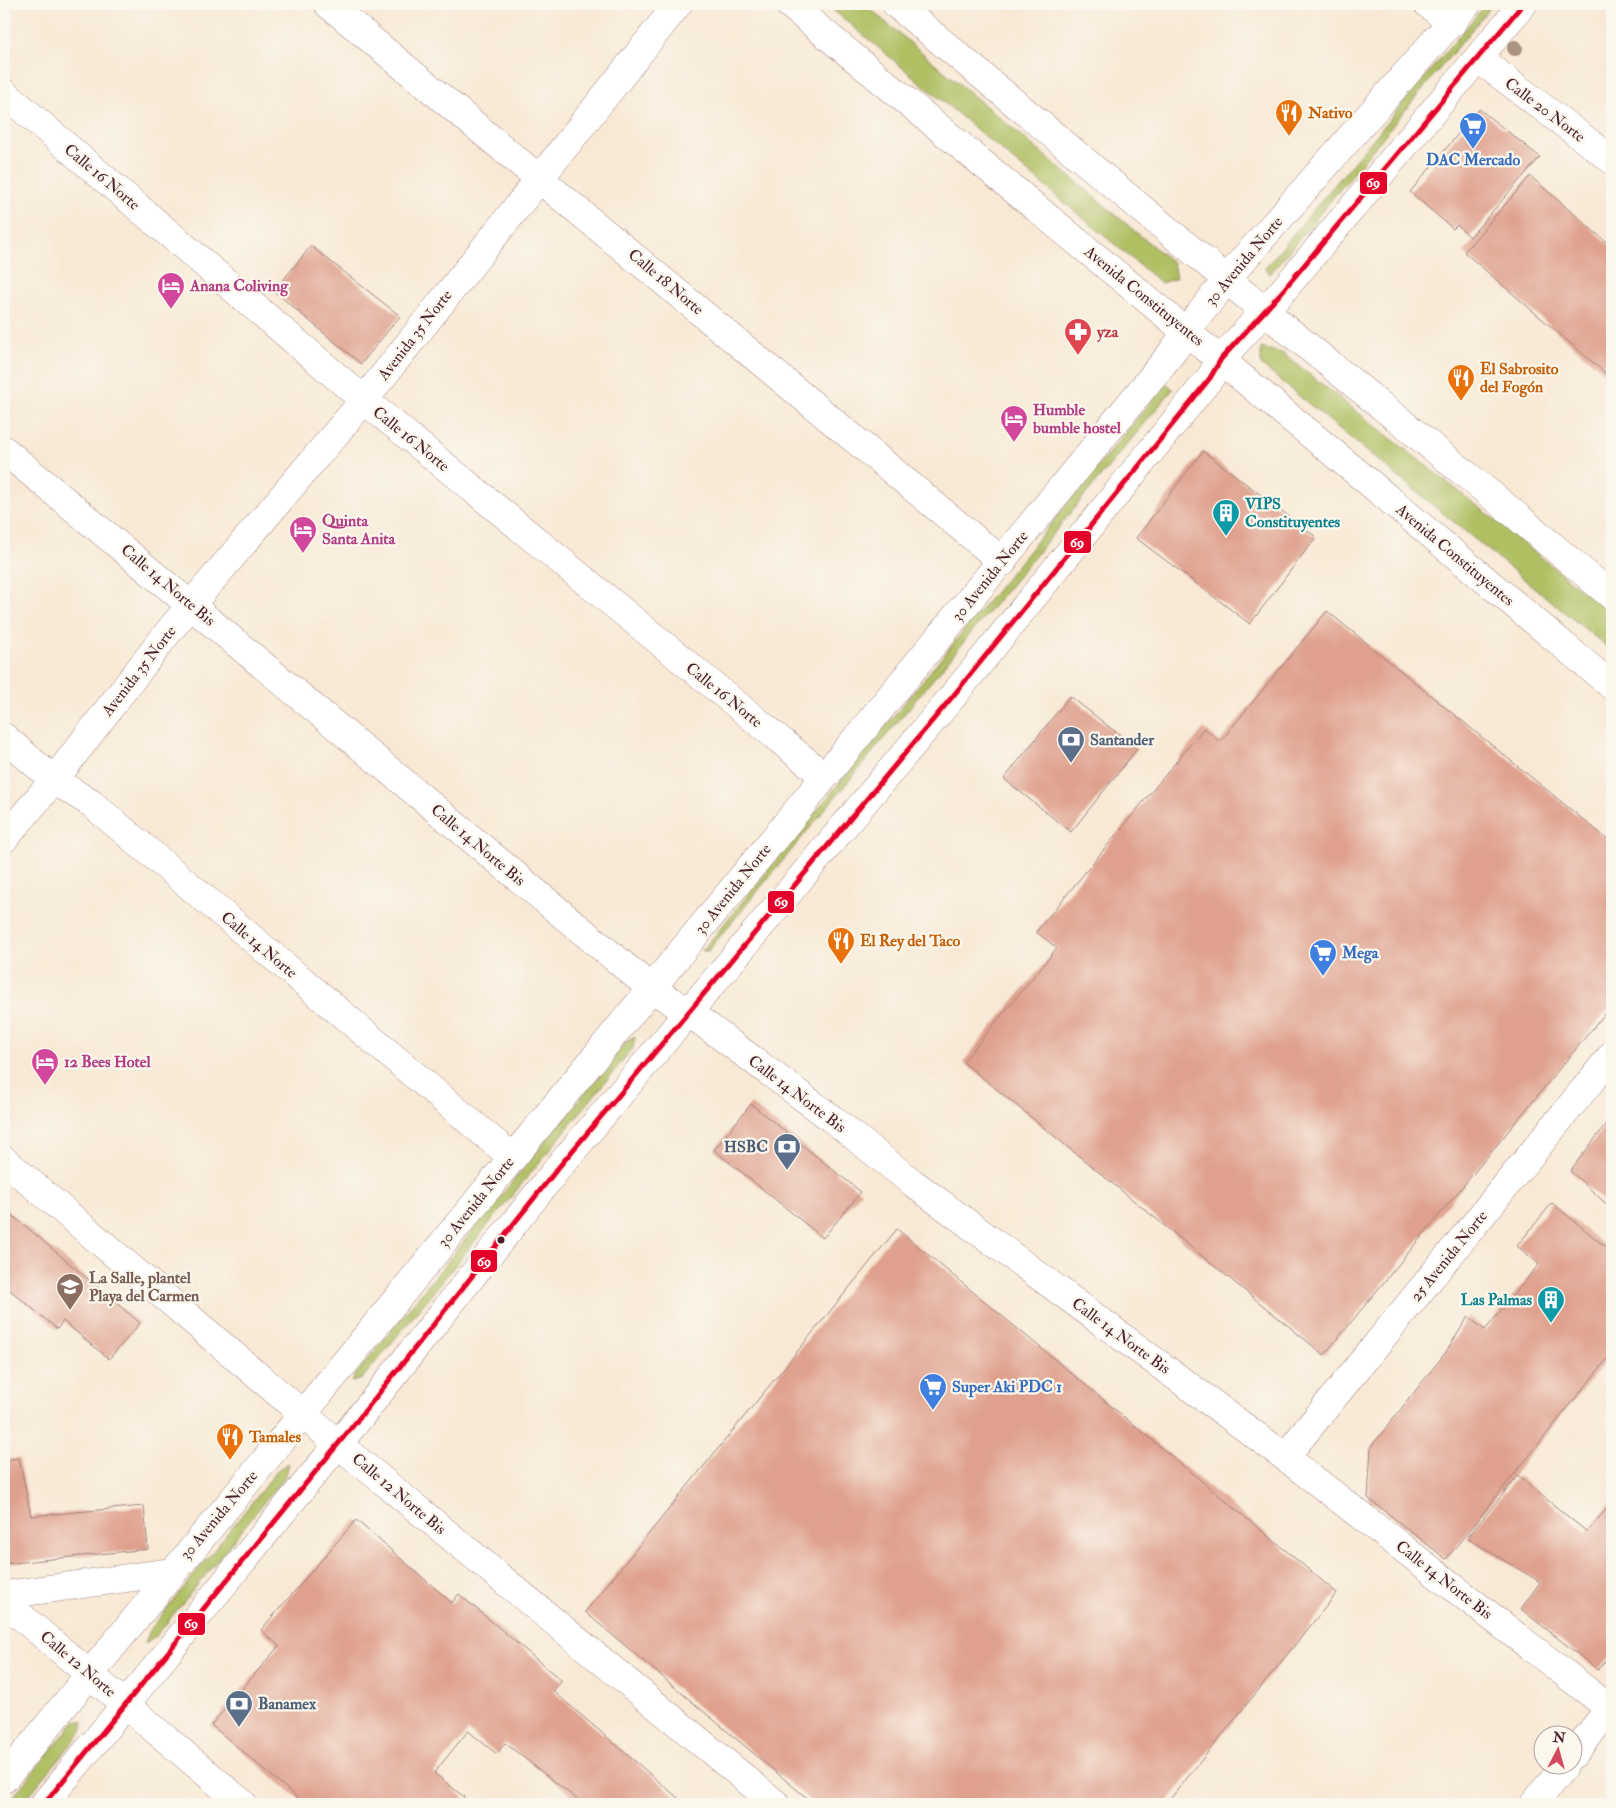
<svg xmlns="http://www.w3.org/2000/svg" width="1616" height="1808" font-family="'IM FELL Double Pica',serif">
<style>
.green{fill:#afbf62;stroke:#7c6f46}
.building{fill:#dfa18e}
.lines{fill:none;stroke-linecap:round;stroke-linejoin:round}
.minor-casing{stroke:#a18480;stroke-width:29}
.major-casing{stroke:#a18480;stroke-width:29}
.minor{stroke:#fff;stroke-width:28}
.major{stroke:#fff;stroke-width:28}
.bus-1-casing{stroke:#fbf7ec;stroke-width:9}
.bus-1{stroke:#e4002b;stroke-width:5}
.tree{fill:#a99481}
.bus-dot{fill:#4a1f2b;stroke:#fbf7ec;stroke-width:2}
.labels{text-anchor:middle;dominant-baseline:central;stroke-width:4.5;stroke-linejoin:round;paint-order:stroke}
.street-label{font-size:16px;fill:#4a1f2b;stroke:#fbf7ec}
.food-label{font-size:16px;font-weight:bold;fill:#c56008;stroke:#fbf7ec;text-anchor:start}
.shop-label{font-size:16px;font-weight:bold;fill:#366cbe;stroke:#fbf7ec;text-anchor:start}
.hotel-label{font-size:16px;font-weight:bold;fill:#b23c85;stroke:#fbf7ec;text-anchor:start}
.health-label{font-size:16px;font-weight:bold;fill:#be3a42;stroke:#fbf7ec;text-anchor:start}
.culture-label{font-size:16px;font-weight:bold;fill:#0d838f;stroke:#fbf7ec;text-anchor:start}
.service-label{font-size:16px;font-weight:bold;fill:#4e5e75;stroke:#fbf7ec;text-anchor:start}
.education-label{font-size:16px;font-weight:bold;fill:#785e54;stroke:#fbf7ec;text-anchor:start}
.line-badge{stroke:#fbf7ec;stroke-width:2}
.badge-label{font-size:14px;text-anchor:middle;font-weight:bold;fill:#fff}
</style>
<rect width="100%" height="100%" fill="#fbf7ec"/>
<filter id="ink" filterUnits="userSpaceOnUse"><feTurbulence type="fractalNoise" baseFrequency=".02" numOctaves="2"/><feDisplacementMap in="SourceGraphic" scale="10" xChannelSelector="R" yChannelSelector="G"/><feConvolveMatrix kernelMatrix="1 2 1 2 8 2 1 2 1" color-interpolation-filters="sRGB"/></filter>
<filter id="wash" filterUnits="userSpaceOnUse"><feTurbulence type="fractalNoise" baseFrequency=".0096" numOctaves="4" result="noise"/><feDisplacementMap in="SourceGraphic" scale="20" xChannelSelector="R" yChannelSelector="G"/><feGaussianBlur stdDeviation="1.12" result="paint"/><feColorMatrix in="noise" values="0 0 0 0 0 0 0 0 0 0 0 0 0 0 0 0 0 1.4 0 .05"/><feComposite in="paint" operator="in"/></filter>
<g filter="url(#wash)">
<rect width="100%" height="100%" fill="#f8e9d5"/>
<path class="green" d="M826 4H864L1173 263 1176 278 1161 283Z
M1486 4H1493L1270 274 1265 268Z
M1261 348 1282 353 1489 515 1612 615V651L1261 365Z
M1166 383 1173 389 708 951H702Z
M635 1037 633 1048 362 1379 352 1382 355 1375 627 1041Z
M289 1463 286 1475 156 1636 145 1643 150 1630 277 1471Z
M75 1721H83L82 1731 22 1804H7Z"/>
<g id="blocks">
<path class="building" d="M1479 109 1540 157 1470 237 1457 225 1453 229 1410 192Z
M1530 176 1612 247V379L1464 252Z
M311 246 400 316 361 364 274 291Z
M1203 451 1316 537 1250 624 1136 538Z
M1327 611 1612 843V1005L1324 1355 963 1062 1057 948 1036 932 1204 728 1220 742Z
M1070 696 1137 749 1071 832 1004 779Z
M751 1104 861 1192 823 1238 714 1150Z
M1612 1117V1209L1570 1171Z
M1552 1203 1612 1252V1353L1446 1559 1368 1498 1371 1447 1446 1352 1468 1317 1485 1330 1539 1264 1517 1246Z
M4 1208 140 1323 109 1359 63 1321 57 1329 4 1285Z
M897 1229 1337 1593 1166 1804H814L585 1612Z
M19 1458 31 1516 144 1506 148 1549 4 1564V1460Z
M1518 1476 1587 1532 1612 1502V1654L1598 1670 1521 1609 1540 1582 1467 1538Z
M356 1520 452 1603 459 1594 562 1681 553 1691 685 1804H583L505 1743 497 1754 468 1731 434 1773 464 1797 459 1804H305L211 1725 279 1646 261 1630Z"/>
</g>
</g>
<g filter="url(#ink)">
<use href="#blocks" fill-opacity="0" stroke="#a18480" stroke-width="1"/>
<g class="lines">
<defs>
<path id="minor" d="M328 4 1003 562
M1428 4 1452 23
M1479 59 1612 160
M4 93 364 400 824 776
M4 450 652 989 687 1011 831 1118 913 1183 1285 1457 1612 1710
M4 737 54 780 92 804 512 1157
M4 839 54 780 169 631 364 400 678 4
M4 1160 338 1444 776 1804
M1285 1457 1612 1055
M4 1595 171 1572
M4 1602 243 1804
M1574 1754 1612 1705
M4 1779 1174 350 1186 331 1241 262 1467 4
M44 1804 356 1422 558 1168 953 696 1210 378 1221 359 1280 294 1523 4
M1534 1804 1564 1766"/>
<path id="major" d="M789 4 1366 480 1612 686
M896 4 1279 323 1500 502 1612 596"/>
</defs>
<use href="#minor" class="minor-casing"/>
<use href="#major" class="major-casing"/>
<use href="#minor" class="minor"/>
<use href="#major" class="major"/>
<defs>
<path id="bus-1" d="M44 1804 356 1422 558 1168 953 696 1210 378 1221 359 1280 294 1523 4"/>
</defs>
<use href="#bus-1" class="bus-1-casing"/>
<use href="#bus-1" class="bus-1"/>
</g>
<circle class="tree" cx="1515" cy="48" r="8"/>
</g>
<defs>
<symbol id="restaurant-pin" viewBox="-11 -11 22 30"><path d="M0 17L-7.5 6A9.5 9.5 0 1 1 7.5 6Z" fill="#e8710a" stroke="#fbf7ec"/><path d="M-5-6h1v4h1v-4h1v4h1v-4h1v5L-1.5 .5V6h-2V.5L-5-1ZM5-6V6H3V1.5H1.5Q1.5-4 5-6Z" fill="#fff"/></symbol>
<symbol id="supermarket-pin" viewBox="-11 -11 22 30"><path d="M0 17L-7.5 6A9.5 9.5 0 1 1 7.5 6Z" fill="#3f7fe0" stroke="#fbf7ec"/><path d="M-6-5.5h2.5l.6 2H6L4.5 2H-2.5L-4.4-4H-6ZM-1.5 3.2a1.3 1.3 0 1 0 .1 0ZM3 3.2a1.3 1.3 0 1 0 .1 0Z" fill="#fff"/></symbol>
<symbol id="hotel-pin" viewBox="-11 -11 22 30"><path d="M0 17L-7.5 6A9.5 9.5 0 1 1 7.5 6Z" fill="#d1479c" stroke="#fbf7ec"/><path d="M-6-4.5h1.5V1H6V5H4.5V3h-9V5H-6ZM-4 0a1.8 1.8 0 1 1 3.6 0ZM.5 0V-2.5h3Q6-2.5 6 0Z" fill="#fff"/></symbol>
<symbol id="pharmacy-pin" viewBox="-11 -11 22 30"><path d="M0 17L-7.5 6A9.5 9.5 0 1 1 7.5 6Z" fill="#e0444e" stroke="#fbf7ec"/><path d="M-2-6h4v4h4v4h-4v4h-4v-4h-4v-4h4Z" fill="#fff"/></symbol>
<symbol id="building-pin" viewBox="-11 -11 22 30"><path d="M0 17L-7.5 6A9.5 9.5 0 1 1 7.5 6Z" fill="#0f9aa8" stroke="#fbf7ec"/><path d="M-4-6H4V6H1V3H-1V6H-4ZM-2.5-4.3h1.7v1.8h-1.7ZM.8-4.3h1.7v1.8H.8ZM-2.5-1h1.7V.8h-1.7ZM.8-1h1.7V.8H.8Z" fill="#fff"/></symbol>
<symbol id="bank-pin" viewBox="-11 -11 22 30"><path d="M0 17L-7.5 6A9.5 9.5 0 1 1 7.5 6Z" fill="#5c6f8a" stroke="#fbf7ec"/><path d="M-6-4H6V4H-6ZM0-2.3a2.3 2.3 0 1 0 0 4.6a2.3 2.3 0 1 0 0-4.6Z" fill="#fff"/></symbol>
<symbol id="school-pin" viewBox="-11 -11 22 30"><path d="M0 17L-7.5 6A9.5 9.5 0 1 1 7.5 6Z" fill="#8d6e63" stroke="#fbf7ec"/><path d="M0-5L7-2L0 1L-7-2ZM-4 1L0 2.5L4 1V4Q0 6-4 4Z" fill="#fff"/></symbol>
</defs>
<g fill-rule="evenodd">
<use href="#restaurant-pin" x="1273" y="97" width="32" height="43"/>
<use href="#supermarket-pin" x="1457" y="110" width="32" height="43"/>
<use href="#hotel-pin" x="155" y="270" width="32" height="43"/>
<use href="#pharmacy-pin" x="1062" y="316" width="32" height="43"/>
<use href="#restaurant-pin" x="1445" y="362" width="32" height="43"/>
<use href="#hotel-pin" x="998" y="403" width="32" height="43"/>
<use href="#building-pin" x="1210" y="497" width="32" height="43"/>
<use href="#hotel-pin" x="287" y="514" width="32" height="43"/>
<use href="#bank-pin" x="1055" y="724" width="32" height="43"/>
<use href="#restaurant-pin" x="825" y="925" width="32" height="43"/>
<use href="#supermarket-pin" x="1307" y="937" width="32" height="43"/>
<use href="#hotel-pin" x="29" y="1046" width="32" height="43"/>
<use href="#bank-pin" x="771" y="1131" width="32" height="43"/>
<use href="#school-pin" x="54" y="1271" width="32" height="43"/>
<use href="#building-pin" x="1535" y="1284" width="32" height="43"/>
<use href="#supermarket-pin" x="917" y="1371" width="32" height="43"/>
<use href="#restaurant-pin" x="214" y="1421" width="32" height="43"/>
<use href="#bank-pin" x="223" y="1688" width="32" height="43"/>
</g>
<circle class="bus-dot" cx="501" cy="1240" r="4.5"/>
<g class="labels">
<g class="street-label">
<text transform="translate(1545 110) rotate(37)">Calle 20 Norte</text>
<text transform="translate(102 177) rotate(40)">Calle 16 Norte</text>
<text transform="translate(1244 261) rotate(-50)">30 Avenida Norte</text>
<text transform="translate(666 282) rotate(40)">Calle 18 Norte</text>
<text transform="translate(1144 296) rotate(39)">Avenida Constituyentes</text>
<text transform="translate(415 335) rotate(-52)">Avenida 35 Norte</text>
<text transform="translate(411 439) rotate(39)">Calle 16 Norte</text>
<text transform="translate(1455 555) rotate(40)">Avenida Constituyentes</text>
<text transform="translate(990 576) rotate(-51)">30 Avenida Norte</text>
<text transform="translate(168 585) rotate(40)">Calle 14 Norte Bis</text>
<text transform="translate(139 671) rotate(-52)">Avenida 35 Norte</text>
<text transform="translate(724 695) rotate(39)">Calle 16 Norte</text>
<text transform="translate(478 845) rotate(40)">Calle 14 Norte Bis</text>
<text transform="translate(733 889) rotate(-51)">30 Avenida Norte</text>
<text transform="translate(259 945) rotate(40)">Calle 14 Norte</text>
<text transform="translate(797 1094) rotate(37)">Calle 14 Norte Bis</text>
<text transform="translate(476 1202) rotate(-51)">30 Avenida Norte</text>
<text transform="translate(1449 1256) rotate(-51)">25 Avenida Norte</text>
<text transform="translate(1121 1336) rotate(36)">Calle 14 Norte Bis</text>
<text transform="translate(399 1494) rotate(40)">Calle 12 Norte Bis</text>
<text transform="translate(219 1515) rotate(-50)">30 Avenida Norte</text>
<text transform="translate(1444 1580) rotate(38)">Calle 14 Norte Bis</text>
<text transform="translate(78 1664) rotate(40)">Calle 12 Norte</text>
</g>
<g class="food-label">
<text x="1308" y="113">Nativo</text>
<text x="1480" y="369">El Sabrosito<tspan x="1480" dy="18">del Fogón</tspan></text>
<text x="860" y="941">El Rey del Taco</text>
<text x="249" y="1437">Tamales</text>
</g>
<g class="shop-label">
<text x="1473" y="160" text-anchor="middle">DAC Mercado</text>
<text x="1342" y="953">Mega</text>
<text x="952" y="1387">Super Aki PDC 1</text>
</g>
<g class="hotel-label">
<text x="190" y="286">Anana Coliving</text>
<text x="1033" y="410">Humble<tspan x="1033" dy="18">bumble hostel</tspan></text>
<text x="322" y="521">Quinta<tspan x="322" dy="18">Santa Anita</tspan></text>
<text x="64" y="1062">12 Bees Hotel</text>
</g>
<g class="health-label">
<text x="1097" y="332">yza</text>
</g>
<g class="culture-label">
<text x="1245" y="504">VIPS<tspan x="1245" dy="18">Constituyentes</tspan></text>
<text x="1532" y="1300" text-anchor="end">Las Palmas</text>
</g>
<g class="service-label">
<text x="1090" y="740">Santander</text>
<text x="768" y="1147" text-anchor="end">HSBC</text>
<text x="258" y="1704">Banamex</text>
</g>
<g class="education-label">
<text x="89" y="1278">La Salle, plantel<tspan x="89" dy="18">Playa del Carmen</tspan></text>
</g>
</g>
<g class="line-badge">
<rect x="1359" y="171" width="29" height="24" rx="5" fill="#e4002b"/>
<rect x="1063" y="530" width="29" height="24" rx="5" fill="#e4002b"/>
<rect x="767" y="890" width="28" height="24" rx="5" fill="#e4002b"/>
<rect x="470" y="1249" width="28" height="24" rx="5" fill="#e4002b"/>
<rect x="177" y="1612" width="29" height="24" rx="5" fill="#e4002b"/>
</g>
<g class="badge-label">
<text x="1373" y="187">69</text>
<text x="1077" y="547">69</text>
<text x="781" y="906">69</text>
<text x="484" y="1266">69</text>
<text x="191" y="1628">69</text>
</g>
<rect width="1616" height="1808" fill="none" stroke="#fbf7ec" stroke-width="20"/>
<g transform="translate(1558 1750) rotate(6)"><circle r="24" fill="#fbf7ec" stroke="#b4a19f"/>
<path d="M0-4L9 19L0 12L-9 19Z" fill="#d1495b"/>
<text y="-8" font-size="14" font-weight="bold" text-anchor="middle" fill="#4a1f2b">N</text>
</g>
</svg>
